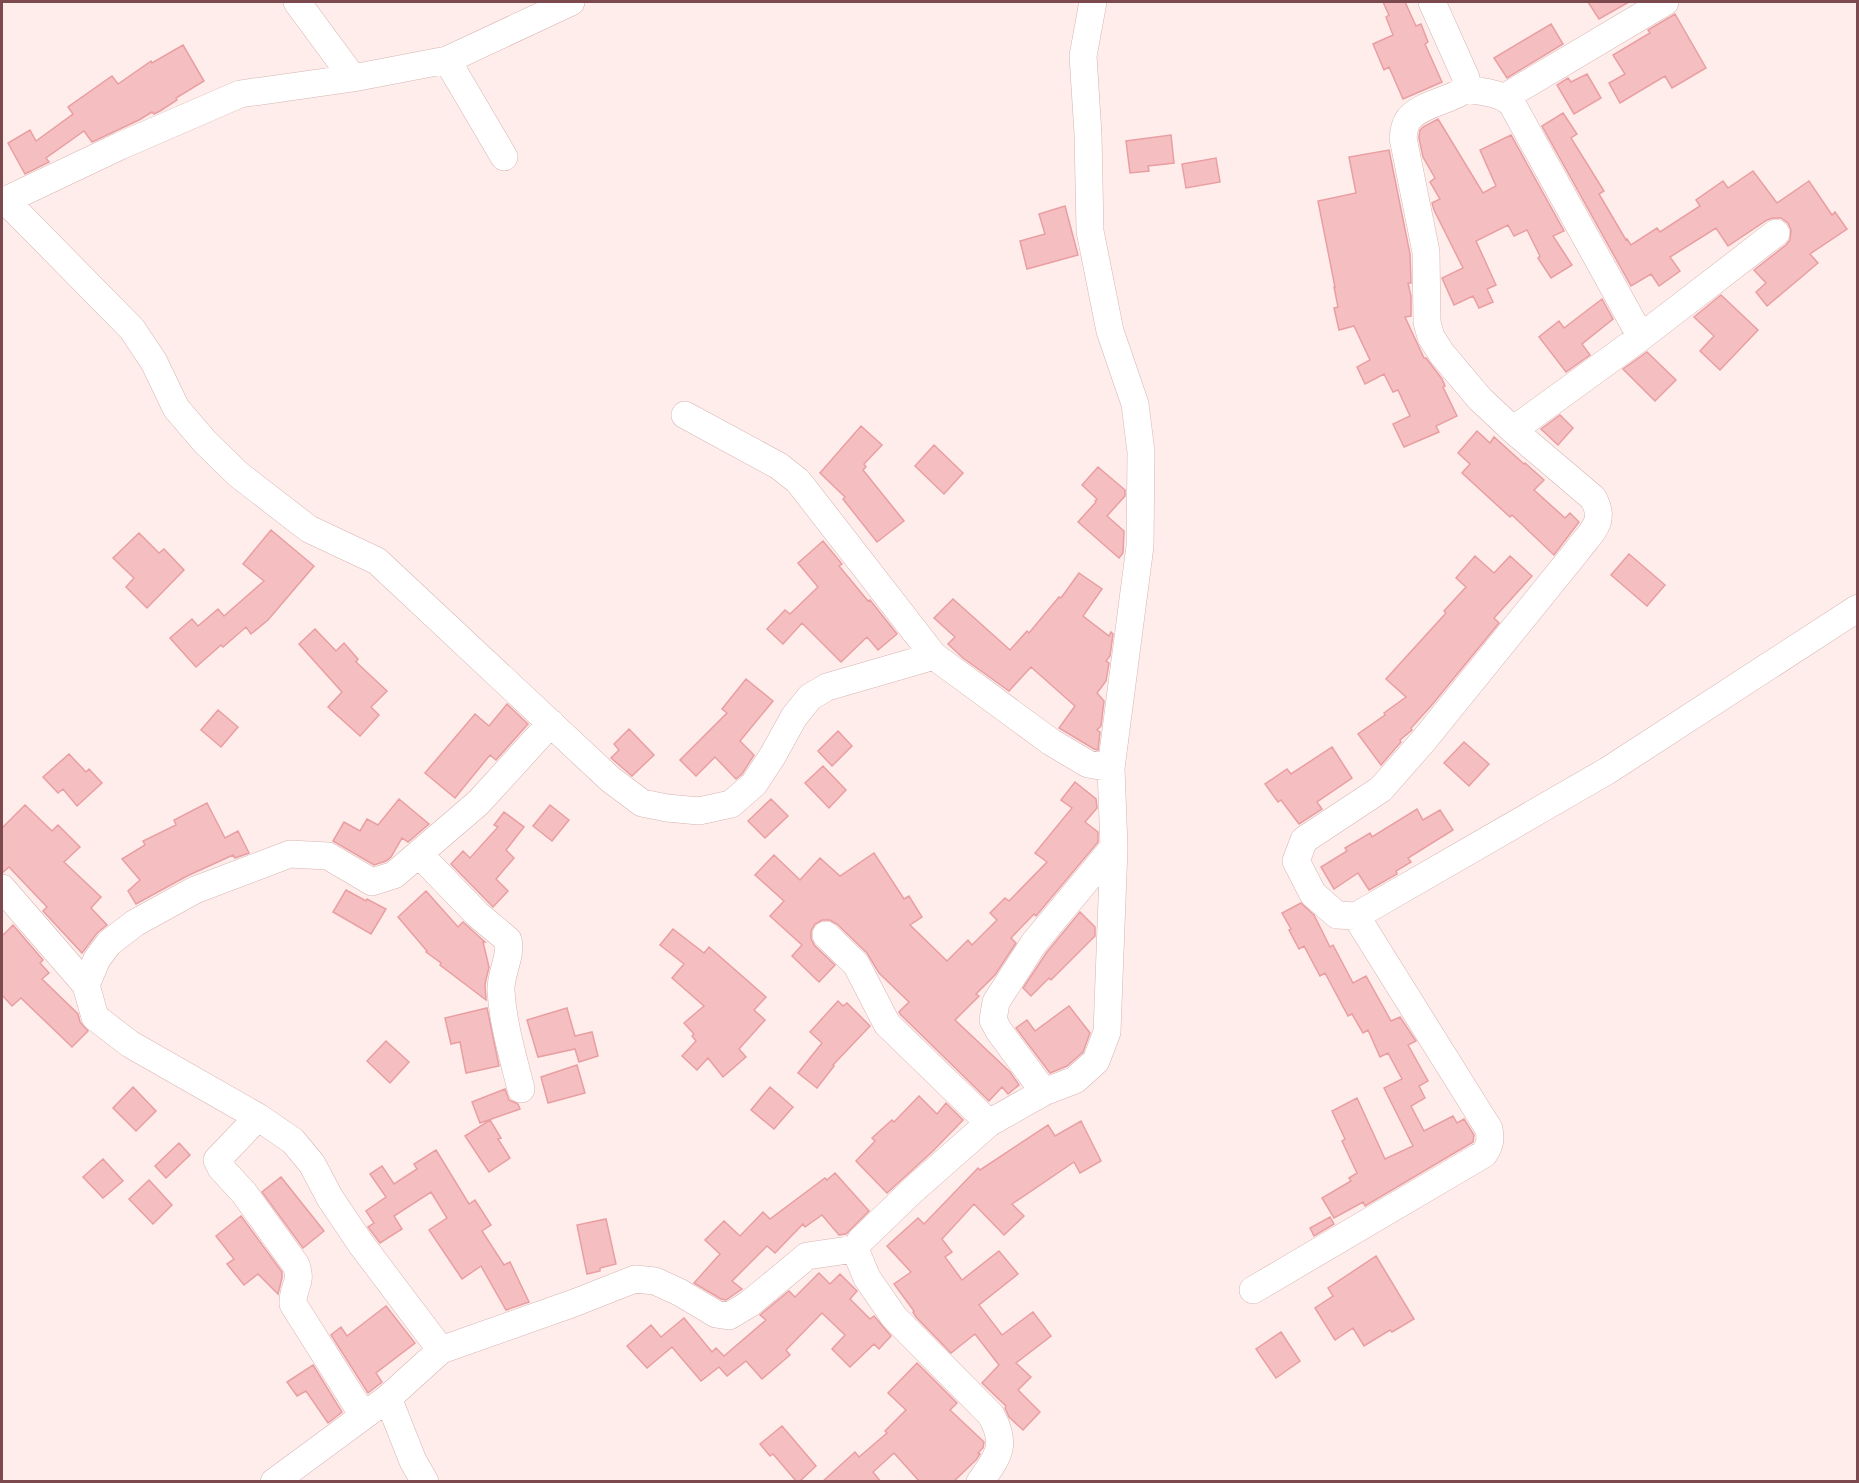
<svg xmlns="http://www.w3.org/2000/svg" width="1859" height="1483" font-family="Montserrat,sans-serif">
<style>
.building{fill:#f5bfc1;stroke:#e99ea2;stroke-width:1.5}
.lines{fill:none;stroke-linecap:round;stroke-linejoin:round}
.minor-casing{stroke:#d6b4b3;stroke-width:28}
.minor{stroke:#fff;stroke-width:27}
</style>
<rect width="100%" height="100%" fill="#feedea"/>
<path class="building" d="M1383 2H1405L1416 26 1421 24 1428 42 1425 44 1442 82 1403 99 1389 67 1384 70 1373 44 1393 35 1386 17 1389 15Z
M1588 2H1629L1599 19Z
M1675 14 1706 68 1672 88 1665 76 1620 103 1609 83 1625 74 1613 55 1650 33 1648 30Z
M1551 24 1563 44 1507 78 1494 58Z
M183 45 204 81 176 98 177 100 160 111 154 114 152 112 139 120 92 142 84 131 46 158 49 162 25 174 8 143 30 130 36 141 73 114 68 107 112 76 118 84 151 61 152 63Z
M1587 74 1601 98 1574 114 1557 85 1568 78 1571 82Z
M1563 113 1577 134 1571 138 1604 191 1599 194 1626 240 1627 239 1631 245 1657 228 1660 232 1700 206 1696 200 1723 181 1728 188 1753 171 1777 203 1809 181 1832 215 1835 212 1847 229 1810 254 1818 263 1767 306 1756 292 1766 283 1754 270 1786 245 1790 240 1791 230 1788 223 1781 218H1773L1767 220 1728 246 1716 228 1670 257 1680 271 1659 286 1651 274 1631 286 1542 126Z
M1438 119 1483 193 1496 186 1480 150 1511 135 1564 231 1553 236 1572 265 1551 278 1538 258 1540 256 1527 230 1514 236 1508 225 1476 241 1496 285 1487 289 1493 302 1479 308 1473 296 1454 305 1442 278 1463 268 1434 210 1432 203 1440 199 1430 182 1435 178 1423 157 1419 138 1420 130 1423 127Z
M1171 135 1174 163 1148 166 1149 171 1130 173 1126 141Z
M1389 150 1410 254 1411 283H1408L1411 296V316L1405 317 1424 358H1426L1442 379 1445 386 1443 387 1457 416 1436 426 1439 432 1404 447 1393 424 1410 416 1398 390 1393 392 1384 374 1365 384 1357 367 1370 360 1354 326 1339 330 1334 308 1338 307 1334 287H1335L1318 201 1356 193 1349 157Z
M1216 158 1220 182 1186 188 1182 164Z
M1065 206 1078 255 1027 269 1020 241 1045 234 1039 214Z
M1721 295 1758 330 1720 370 1700 351 1714 336 1694 317Z
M1602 299 1613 319 1582 344 1590 355 1566 372 1539 337 1559 321 1564 328Z
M1647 352 1676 380 1655 401 1623 369Z
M1560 415 1573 428 1558 445 1541 429Z
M861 426 882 445 864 464 866 467 863 470 904 521 877 542 843 499 845 497 820 473Z
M1477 431 1490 443 1494 437 1524 464 1525 463 1544 480 1534 490 1565 518 1570 513 1579 522 1554 555 1512 515 1510 517 1462 473 1470 464 1458 453Z
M934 445 963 473 944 494 915 466Z
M1098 467 1125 490V496L1107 516 1124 531 1123 553 1119 558 1078 522 1096 502 1095 501 1097 499 1082 485Z
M271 530 314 566 268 620 251 634 246 627 223 647 221 645 196 667 170 638 192 619 198 626 218 609 224 616 264 581 243 564Z
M139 533 159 553 164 549 184 570 147 608 126 587 134 578 113 558Z
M823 541 842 564 839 566 868 601 870 600 897 634 878 650 867 637 841 662 802 623 783 644 767 629 785 610 790 614 818 587 798 563Z
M1629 554 1665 585 1647 606 1611 575Z
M1475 556 1494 573 1510 556 1532 576 1494 618 1499 623 1431 706 1411 728 1412 730 1400 740 1401 742 1381 765 1358 734 1385 715 1384 713 1406 697 1386 679 1446 613 1444 611 1466 587 1456 578Z
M1079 573 1102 589 1083 616 1109 636 1111 632 1113 634 1110 656 1106 661 1109 663 1106 681 1097 693 1104 701 1101 726 1097 730 1100 732 1098 750 1094 749 1059 728 1075 706 1031 667 1009 691 963 658 948 644 955 637 934 618 953 599 1010 650 1027 631 1029 633 1059 597 1061 598Z
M315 629 336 651 344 643 358 659 356 662 387 691 371 707 379 715 360 736 328 707 342 692 299 644Z
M746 679 773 701 740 741 754 755 742 774 736 779 715 757 696 776 680 760 727 713 722 709Z
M507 704 528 724 496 760 490 755 455 798 425 773 475 714 489 726Z
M218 710 238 727 221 747 201 730Z
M629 729 654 755 632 776 611 758 619 750 614 744Z
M838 731 852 746 832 766 818 751Z
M1464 742 1489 764 1469 786 1444 763Z
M1332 747 1352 778 1317 802 1322 809 1299 824 1281 800 1278 802 1265 784 1287 769 1291 774Z
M69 754 86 772 89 769 102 783 77 806 63 789 58 793 43 777Z
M823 766 846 790 829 808 805 783Z
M1075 782 1096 799 1097 808 1085 822 1098 832V842L1036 916 1034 914 1011 938 1016 943 995 975 976 994 979 996 955 1020 1010 1072 1019 1085 1008 1094 1002 1087 989 1101 900 1014 899 1012 909 1002 879 973 867 953 837 924 830 920H822L815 924 811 931V939L815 946 835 965 819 982 792 956 802 945 770 916 784 901 755 875 774 855 800 880 820 858 840 876 874 853 904 899 909 896 922 917 910 925 947 961 968 940 972 945 997 920 990 913 1005 898 1009 901 1047 862 1035 853 1072 808 1061 800Z
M399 799 429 824 408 842 402 838 391 857 386 861 374 865 333 841 344 822 360 831 367 819 378 825Z
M771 799 788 816 765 838 748 821Z
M207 803 225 838 238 831 249 853 235 858 233 855 187 876 136 904 128 891 140 880 122 859 145 845 143 841 176 825 174 820Z
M25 805 52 831 58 825 80 847 64 862 101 897 91 908 107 925 97 933 82 953 43 911 47 907 9 867 2 873V828Z
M550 805 569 820 552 841 533 826Z
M1417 809 1423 820 1440 810 1453 830 1408 858 1411 862 1396 871 1397 874 1369 890 1358 873 1334 889 1321 867 1347 851 1345 848 1370 833 1372 837Z
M504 812 524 827 506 850 514 858 496 879 508 891 493 907 451 864 463 851 470 858 498 827 494 825Z
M346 890 366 901 367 899 386 909 371 934 333 912Z
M426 891 458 927 463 922 485 942H483L489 967 485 984 486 1000 440 965 441 963 426 952 427 951 398 917Z
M1301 903 1314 915 1330 947 1333 945 1353 983 1366 976 1391 1021 1400 1017 1416 1041 1408 1045 1428 1081 1419 1086 1425 1098 1411 1106 1424 1131 1453 1116 1457 1123 1464 1119 1474 1135 1473 1142 1365 1206 1363 1202 1334 1218 1322 1198 1351 1181 1349 1178 1357 1173 1342 1141 1345 1139 1332 1111 1357 1098 1385 1159 1413 1146 1384 1088 1402 1079 1388 1053 1380 1057 1368 1030 1363 1033 1352 1014 1348 1016 1325 973 1320 976 1304 946 1299 949 1289 930 1291 929 1282 913Z
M1080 912 1095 927V936L1051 980 1049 978 1031 996 1023 988 1047 952Z
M13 925 43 960 40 963 49 973 42 979 78 1014 80 1022 88 1031 72 1047 21 998 12 1006 2 995V936Z
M673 929 704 953 709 947 766 997 754 1010 765 1020 739 1049 746 1057 723 1077 708 1058 697 1070 682 1056 696 1041 692 1036 694 1034 684 1023 704 1006 672 978 684 964 660 945Z
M838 1001 843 1006 847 1003 870 1026 833 1065 834 1066 817 1088 798 1073 822 1043 810 1032Z
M1069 1006 1090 1033 1083 1052 1067 1066 1050 1073 1016 1028 1027 1020 1035 1031Z
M487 1008 499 1066 466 1073 460 1042 451 1044 445 1018Z
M567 1008 575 1036 592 1032 598 1056 579 1062 575 1049 538 1057 527 1020Z
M386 1041 409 1062 390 1083 367 1061Z
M577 1065 585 1093 548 1103 541 1077Z
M133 1087 156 1111 136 1131 113 1108Z
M770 1087 793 1107 774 1129 751 1110Z
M505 1089 509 1100 518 1104 520 1109 480 1123 472 1102Z
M919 1096 937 1114 946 1103 963 1120 932 1152 887 1193 856 1161 875 1141 872 1138 892 1120 894 1122Z
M490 1120 501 1138 498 1139 510 1158 489 1172 465 1136Z
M1081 1121 1101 1161 1080 1173 1074 1162 1012 1204 1024 1216 1004 1235 974 1204 942 1239 952 1252 945 1257 962 1280 999 1251 1018 1274 979 1305 1002 1335 1033 1312 1051 1336 1016 1363 1031 1377 1018 1390 1040 1412 1023 1430 1009 1417 1005 1408 1006 1406 982 1383 999 1365 975 1334 951 1353 916 1317 913 1312 914 1311 894 1284 911 1272 887 1246 918 1218 924 1224 978 1168 980 1170 1048 1125 1055 1136Z
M179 1143 190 1155 166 1178 155 1166Z
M436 1150 469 1204 475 1200 491 1225 482 1231 504 1265 510 1262 529 1302 506 1310 481 1266 462 1279 429 1230 447 1218 431 1192 394 1216 402 1229 380 1243 368 1227 374 1223 366 1211 386 1197 370 1174 382 1166 394 1184 417 1169 414 1164Z
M103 1159 123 1181 103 1198 83 1177Z
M835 1173 869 1211 846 1234 839 1235 822 1215 805 1227 803 1224 775 1253 767 1246 732 1281 742 1289 726 1300 721 1299 694 1283 720 1254 705 1240 724 1221 740 1236 763 1212 770 1219 825 1178 827 1180Z
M281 1177 324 1231 303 1248 262 1192Z
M149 1180 172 1205 153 1224 129 1199Z
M241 1216 282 1272V1278L278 1294 258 1274 244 1285 227 1264 234 1259 216 1236Z
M1330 1217 1334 1224 1314 1236 1310 1228Z
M606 1219 616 1264 600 1268V1271L587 1274 577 1225Z
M1376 1256 1414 1319 1392 1332 1390 1330 1364 1346 1353 1328 1335 1340 1315 1308 1333 1296 1328 1288Z
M819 1273 830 1284 840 1274 857 1291 850 1299 870 1319 874 1316 891 1336 879 1349 874 1344 850 1367 832 1349 845 1335 822 1313 786 1350 790 1355 762 1379 746 1361 727 1376 719 1367 701 1381 672 1347 647 1368 627 1346 651 1325 661 1337 684 1318 712 1352 716 1348 724 1356 766 1320 760 1315 789 1291 795 1297Z
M386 1306 415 1343 376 1373 382 1382 368 1393 331 1335 341 1327 347 1336Z
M1281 1332 1300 1361 1276 1378 1256 1349Z
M917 1363 957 1403 950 1410 984 1442 983 1448 978 1453 980 1454 976 1460 953 1482H920L894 1453 873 1472 881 1482H822L855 1452 859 1457 887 1433 885 1431 906 1410 888 1393Z
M313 1365 342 1412 328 1423 306 1391 297 1396 287 1382Z
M782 1426 816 1466 799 1482H797L773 1454 770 1456 760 1444Z"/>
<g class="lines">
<defs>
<path id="minor" d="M297 2 353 78
M1432 2 1466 78V89C1450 101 1420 104 1408 120 1404 126 1404 132 1403 138L1426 252 1427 322 1431 337 1442 354 1480 399 1513 430 1593 498C1607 522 1591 532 1577 551L1424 740 1381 789 1304 840 1296 861 1313 894 1337 915 1356 916 1607 771 1858 608
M447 60 504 157
M1466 89C1482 92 1500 92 1512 104L1641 337
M1505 97 1665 2
M5 200 132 329 154 362 176 408 205 442 239 475 309 529 377 561 610 779 642 803 667 808 699 811 731 804 754 784 773 755 794 717 810 697 827 687 934 656
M2 202 120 146 240 94 353 78 447 60 571 2
M685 415 779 466 798 481 934 656 1051 742 1088 764 1111 768
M1513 430 1641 337 1776 233
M419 854 477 914 508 940C512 956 500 974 501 991 503 1024 513 1057 521 1089
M2 888 86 985 95 1017 130 1044 258 1117 293 1141 312 1164 330 1198 361 1244 441 1350
M826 935 856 964 887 1024 989 1123
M86 985 97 959 109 943 135 923 195 890 290 854 328 856 372 882 394 875 478 803 551 723
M1044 1092 999 1031 993 1020 996 1002 1034 943 1114 847
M258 1117 217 1160 221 1168 244 1193 296 1265C303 1284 292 1287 293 1304L363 1415
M1253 1290 1484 1154C1490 1145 1491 1140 1489 1129L1356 916
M388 1398 413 1461 425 1482
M274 1482 388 1398 441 1350 574 1303 635 1279 655 1281 679 1292 716 1314 729 1316 749 1304 807 1256 855 1249
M980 1482C998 1456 1008 1446 991 1415L894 1317 867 1278 855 1249 861 1240 913 1190 989 1123 1044 1092 1075 1080 1096 1061 1107 1032 1114 847 1111 768 1140 546 1141 452 1135 404 1110 331 1090 231 1088 134 1083 56 1093 2"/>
</defs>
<use href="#minor" class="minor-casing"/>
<use href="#minor" class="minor"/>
</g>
<rect width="1859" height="1483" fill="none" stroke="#7c4a4e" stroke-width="6"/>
</svg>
